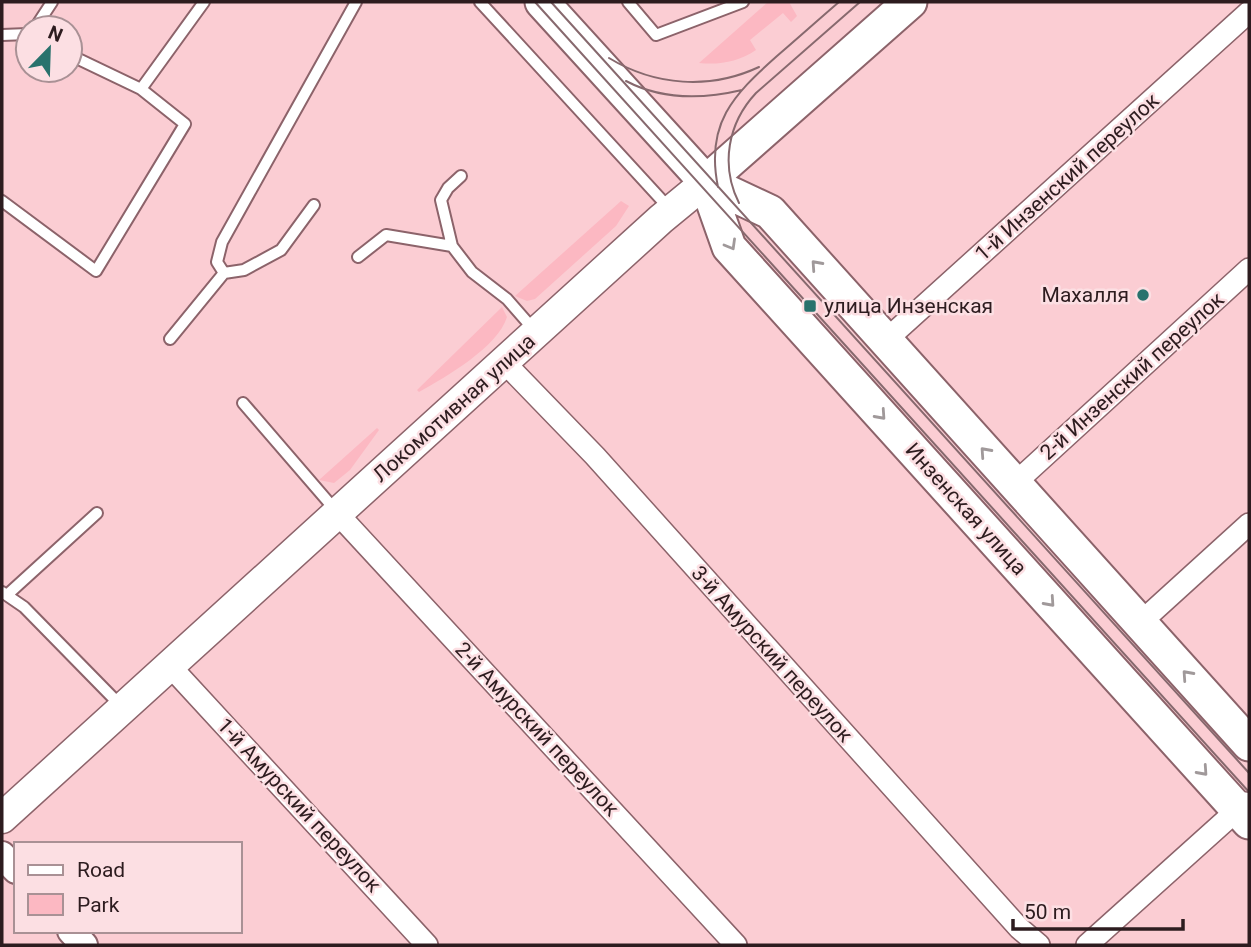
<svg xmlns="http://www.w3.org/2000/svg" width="1251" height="947" font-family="Roboto,sans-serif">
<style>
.green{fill:#fcb8c2}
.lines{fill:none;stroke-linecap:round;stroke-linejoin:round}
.service-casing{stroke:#8c636a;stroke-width:14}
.minor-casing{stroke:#8c636a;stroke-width:24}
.tertiary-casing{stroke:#8c636a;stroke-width:30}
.secondary-casing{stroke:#8c636a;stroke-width:33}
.primary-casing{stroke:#8c636a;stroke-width:37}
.service{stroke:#fff;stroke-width:10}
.minor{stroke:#fff;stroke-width:21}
.tertiary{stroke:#fff;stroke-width:26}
.secondary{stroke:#fff;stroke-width:30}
.primary{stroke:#fff;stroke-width:33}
.tram{stroke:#87696e;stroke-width:2}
.oneway{stroke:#a0999a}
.poi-dot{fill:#29726d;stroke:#fcdfe3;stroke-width:2.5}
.labels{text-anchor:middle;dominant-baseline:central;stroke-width:5;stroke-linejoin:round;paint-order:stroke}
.street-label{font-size:21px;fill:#2d1c1f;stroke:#fcdfe3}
.poi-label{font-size:21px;fill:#2d1c1f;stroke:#fcdfe3;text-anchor:end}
</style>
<rect width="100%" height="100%" fill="#fbcdd3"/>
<path class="green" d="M768 2H789L797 16 791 22 783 13 750 40 756 50C738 62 720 65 699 63Z
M621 201 629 206 616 226 535 299 527 301 515 296Z
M502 307 507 317C498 347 446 377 419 392L417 390Z
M377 428 379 430 350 470 334 483 319 480Z"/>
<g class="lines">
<defs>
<path id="service" d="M480 2 669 208
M628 2 656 35 743 2
M35 28 52 2
M2 35 28 34
M70 55 141 89
M2 201 96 271 185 124 141 89 204 2
M314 205 281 250 244 270 224 273 217 262 222 242 356 2
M452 246 441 200 448 188 461 176
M358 257 386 235 452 246 472 272 507 299 535 331
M170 339 224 273
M243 403 337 512
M2 592 24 607 121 706
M7 595 97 513"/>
<path id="minor" d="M885 341 1249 12
M505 363 595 456 1019 928 1039 945
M1014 484 1249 269
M337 513 736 945
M1140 623 1249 524
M170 666 427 945
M1087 945 1245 803"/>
<path id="tertiary" d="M2 855 16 870
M71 931 84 945"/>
<path id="secondary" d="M2 818 661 219 706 182"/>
<path id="primary" d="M542 2 706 182 729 247 1249 822
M706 182 770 212 1249 744
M706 182 910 2"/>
</defs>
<use href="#service" class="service-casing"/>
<use href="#minor" class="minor-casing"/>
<use href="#tertiary" class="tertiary-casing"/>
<use href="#secondary" class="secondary-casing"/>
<use href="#primary" class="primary-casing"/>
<use href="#service" class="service"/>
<use href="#minor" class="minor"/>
<use href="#tertiary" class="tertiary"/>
<use href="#secondary" class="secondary"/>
<use href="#primary" class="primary"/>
<path class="tram" d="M535 2 1249 792
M551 2 1249 773
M609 58C655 86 710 90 759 67
M626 81C662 100 704 99 742 90
M718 187C705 124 733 95 777 56 798 38 818 20 839 2
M739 203C720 165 728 123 756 93L860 2"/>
</g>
<defs><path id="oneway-chevron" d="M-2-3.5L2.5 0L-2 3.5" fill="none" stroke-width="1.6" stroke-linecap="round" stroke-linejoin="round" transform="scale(1.75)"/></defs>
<g class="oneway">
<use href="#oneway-chevron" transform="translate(731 245) rotate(60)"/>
<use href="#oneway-chevron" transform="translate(816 265) rotate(-132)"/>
<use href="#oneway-chevron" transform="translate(881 415) rotate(48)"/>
<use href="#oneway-chevron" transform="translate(985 452) rotate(-132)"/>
<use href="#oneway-chevron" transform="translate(1050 602) rotate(48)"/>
<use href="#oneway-chevron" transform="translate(1187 675) rotate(-132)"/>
<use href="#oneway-chevron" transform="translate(1203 771) rotate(48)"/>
</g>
<g class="poi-dot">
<circle cx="1143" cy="295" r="7"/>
<rect x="803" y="299" width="14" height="14" rx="3.5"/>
</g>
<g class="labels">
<g class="street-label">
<text transform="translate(1067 177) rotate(-42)">1-й Инзенский переулок</text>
<text transform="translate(1132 376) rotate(-42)">2-й Инзенский переулок</text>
<text transform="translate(454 408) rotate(-42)">Локомотивная улица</text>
<text transform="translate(966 509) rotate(48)">Инзенская улица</text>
<text transform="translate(772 654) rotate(48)">3-й Амурский переулок</text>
<text transform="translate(537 729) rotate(47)">2-й Амурский переулок</text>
<text transform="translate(299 805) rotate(47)">1-й Амурский переулок</text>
</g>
<g class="poi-label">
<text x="1129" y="295">Махалля</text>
<text x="824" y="306" text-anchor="start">улица Инзенская</text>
</g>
</g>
<rect width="1251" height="947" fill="none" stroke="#2d1c1f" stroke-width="7"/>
<rect x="14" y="842" width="228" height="91" fill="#fcdfe3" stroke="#a99195" stroke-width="2"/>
<rect x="28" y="865" width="35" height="10" fill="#ffffff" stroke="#a99195" stroke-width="2"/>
<text x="77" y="877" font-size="21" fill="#2d1c1f">Road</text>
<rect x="28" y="894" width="35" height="21" fill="#fcb8c2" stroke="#a99195" stroke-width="2"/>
<text x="77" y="912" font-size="21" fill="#2d1c1f">Park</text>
<g transform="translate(49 49) rotate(23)"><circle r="33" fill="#fcdfe3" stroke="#a99195" stroke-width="2"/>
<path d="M0-5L12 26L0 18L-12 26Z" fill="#29726d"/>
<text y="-10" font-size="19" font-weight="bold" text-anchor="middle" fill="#2d1c1f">N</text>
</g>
<path d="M1013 919v10h170v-10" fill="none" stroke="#2d1c1f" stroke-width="3.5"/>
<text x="1024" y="919" font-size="21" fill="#2d1c1f" stroke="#fcdfe3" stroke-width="5" paint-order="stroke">50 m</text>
</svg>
